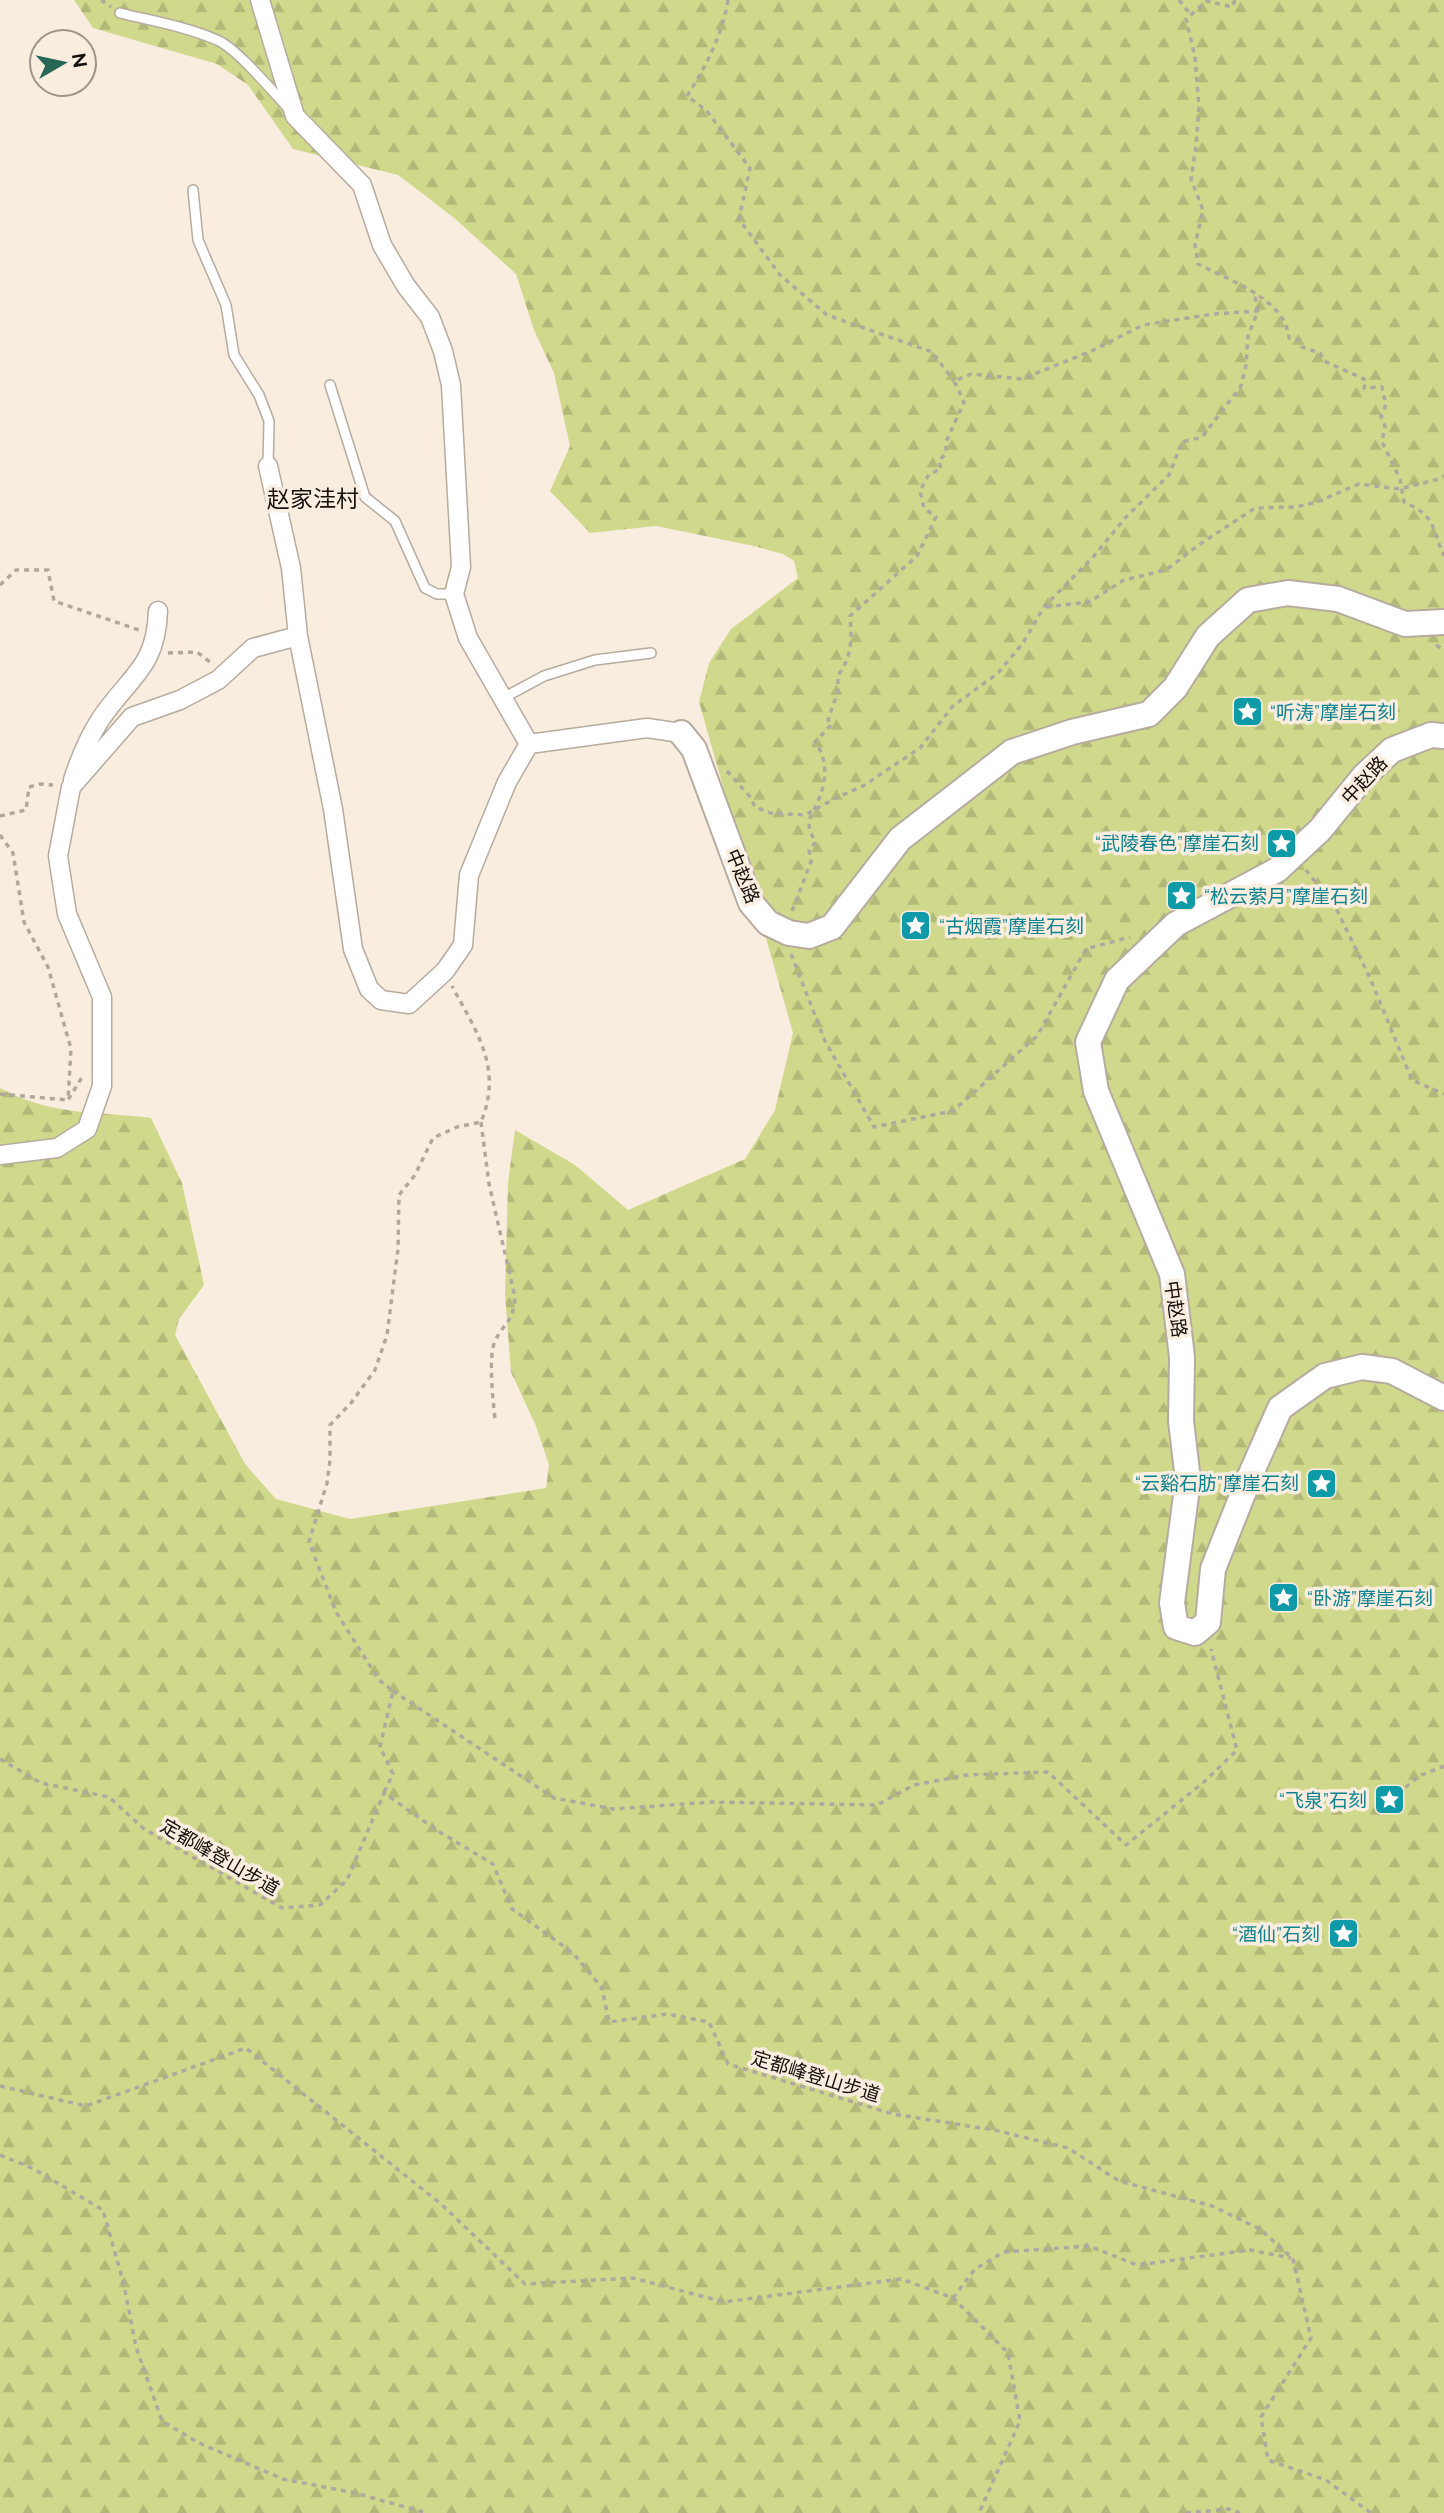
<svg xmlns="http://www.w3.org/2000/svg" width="1444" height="2513" font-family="Raleway,'Noto Sans SC',sans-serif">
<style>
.forest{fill:url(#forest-firs)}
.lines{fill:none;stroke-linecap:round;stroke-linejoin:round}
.lane-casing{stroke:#b6ab9e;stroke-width:12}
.street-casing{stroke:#b6ab9e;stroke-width:21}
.secondary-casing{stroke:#b6ab9e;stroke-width:28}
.path{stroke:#b1a89d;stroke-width:3.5;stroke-dasharray:5 5;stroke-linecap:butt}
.lane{stroke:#fff;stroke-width:9}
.street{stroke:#fff;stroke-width:18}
.secondary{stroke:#fff;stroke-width:24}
.labels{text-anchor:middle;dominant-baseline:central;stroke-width:7;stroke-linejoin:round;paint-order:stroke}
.culture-label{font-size:19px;fill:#0d838f;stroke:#f9ede0;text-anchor:start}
.street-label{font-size:19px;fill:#14100c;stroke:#f9ede0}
.quarter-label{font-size:23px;fill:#14100c;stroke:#f9ede0}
</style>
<defs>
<pattern id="forest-firs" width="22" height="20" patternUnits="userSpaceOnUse" patternTransform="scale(1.75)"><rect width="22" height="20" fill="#d0d88b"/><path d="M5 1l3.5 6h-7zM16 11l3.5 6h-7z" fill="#b2b877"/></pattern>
</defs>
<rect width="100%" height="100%" fill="#f9ede0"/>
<path class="forest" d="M74 0H1444V2513H0V1088C51 1116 95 1111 151 1118L182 1183 204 1285 179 1319 175 1335 245 1464 276 1499 350 1519 546 1488 549 1465 536 1426 511 1372 505 1294 508 1183 515 1130 575 1165 628 1210 745 1159 775 1110 793 1033 699 702 709 663 731 629 798 578 794 561 783 554 754 546 656 526 590 533 550 491 570 446 554 373 534 330 516 274 453 217 398 175 293 149 248 85 217 64 93 28Z"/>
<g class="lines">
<defs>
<path id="lane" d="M120 13C152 21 189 27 219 41 238 50 273 92 289 109
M193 190 198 240 226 305 234 355 259 395 269 421 268 466
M330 385 365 497 395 521 425 588 437 594H454
M503 698 544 676 595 660 651 653"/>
<path id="street" d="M260 0 295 116 362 185 382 245 406 286 430 317 443 351 451 385 461 567 454 594 468 638 529 744
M268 466 291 568 298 636 333 809 353 949 369 989 381 1000 409 1004 445 971 463 945 469 875 507 782 529 744 647 728 681 733
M73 780C80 758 88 739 100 720 129 676 156 669 158 611
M0 1155 57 1148 87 1129 102 1086V997L67 914 58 856 71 787 132 717 180 700 218 680 253 648 298 636"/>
<path id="secondary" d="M681 733 694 749 751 903 768 923 789 933 809 936 832 927 900 839 1012 752 1072 732 1149 714 1175 688 1208 636 1248 600 1288 593 1338 599 1405 624 1444 622
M1444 736 1431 735 1392 750 1364 776 1320 830 1277 870 1176 924 1117 980 1088 1042 1096 1091 1172 1274 1182 1357 1181 1421 1188 1480 1172 1603 1176 1627 1195 1633 1208 1622 1213 1569 1250 1476 1280 1408 1325 1376 1362 1367 1392 1371 1444 1398"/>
</defs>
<use href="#lane" class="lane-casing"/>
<use href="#street" class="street-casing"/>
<use href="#secondary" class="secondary-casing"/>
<path class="path" d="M101 0 111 7
M728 0C722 36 706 66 687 96L706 110 750 168 739 219 780 275 827 315 932 352 954 381
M1179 0 1191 15
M1235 0 1232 7 1207 1 1186 19 1195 57 1199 107 1196 146 1191 179 1203 210 1195 245 1198 264C1228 280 1286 299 1289 338L1299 340 1302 347 1320 353 1324 361 1366 380 1364 388 1382 387 1386 405 1381 416 1385 426 1382 442 1400 479 1404 502C1437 517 1430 525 1444 556
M0 585 16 570H48L54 601 139 630
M1046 607 1089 602 1124 580 1166 570 1200 544 1255 508 1296 507 1317 502 1359 484 1400 489 1439 479 1444 476
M1436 645 1444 650
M168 653 197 652 210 662
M727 771 751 798 755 807 770 813 805 815 836 798 863 786 920 748 953 706 998 673 1023 643 1044 607 1094 556 1126 517 1169 475 1182 442 1202 437 1241 386 1246 365 1248 336 1258 311 1254 292
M0 816 26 810 29 787 40 784 53 785
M0 835 13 853 24 922 48 967 71 1049 68 1100 84 1074
M1306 870 1336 908 1370 978 1412 1080 1444 1094
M792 911 811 862 809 850 816 842C803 823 811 818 818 801 827 781 828 759 815 742L832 724 828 720 838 691V675C852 658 852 638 850 616L917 556 936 517 924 508 920 491 929 474 941 469 939 461 946 453V442L964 402 954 381 971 374 1022 379 1096 349 1143 325 1213 314 1258 311
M791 954 825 1041 874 1127 953 1111 1037 1036 1086 949 1130 937
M0 1094 68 1100
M481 1122 489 1184 515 1297C513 1323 505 1321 495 1341 488 1356 493 1401 495 1419
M393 1691 554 1798 613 1809 712 1802 877 1805 914 1785 967 1775 1048 1772 1126 1845 1204 1782 1237 1750 1211 1649
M0 1759 41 1783 109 1797 144 1829 282 1908 320 1905 347 1880 384 1793 438 1831 493 1864 512 1909 573 1953 602 1988 609 2022 667 2014 709 2022 728 2064 893 2114 994 2130 1068 2148 1119 2181 1212 2206 1260 2229 1293 2259 1311 2338 1261 2417 1268 2460 1326 2480 1371 2513
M384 1792 393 1774 380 1747 393 1691 379 1680 336 1612 309 1542 327 1483 330 1460V1425L351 1403 375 1370 387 1335 398 1249 399 1195 415 1175 433 1138 457 1127 481 1122C503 1068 477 1033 452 986
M1390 1800 1419 1776 1444 1766
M0 2086 86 2106 246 2048 441 2204 525 2284 633 2278 724 2302 901 2279 953 2298 1008 2353 1020 2421 979 2513
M0 2155 32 2168 103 2210 124 2285 136 2347 162 2421 199 2443 283 2479 355 2493 427 2513
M953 2298 975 2269 1004 2252 1089 2246 1137 2265 1250 2250 1291 2258
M1186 2513 1229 2509 1240 2513"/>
<use href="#lane" class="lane"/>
<use href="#street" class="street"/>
<use href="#secondary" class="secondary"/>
</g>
<defs>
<symbol id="sight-square" viewBox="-11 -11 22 22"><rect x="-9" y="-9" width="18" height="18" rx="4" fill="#0f9aa8" stroke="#f9ede0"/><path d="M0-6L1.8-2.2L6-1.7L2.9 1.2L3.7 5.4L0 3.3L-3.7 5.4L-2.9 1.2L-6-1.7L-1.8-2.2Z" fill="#fff"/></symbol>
</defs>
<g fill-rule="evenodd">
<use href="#sight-square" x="1230" y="694" width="35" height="35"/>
<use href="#sight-square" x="1264" y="826" width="35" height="35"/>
<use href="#sight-square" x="1164" y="878" width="35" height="35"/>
<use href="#sight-square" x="898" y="908" width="35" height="35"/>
<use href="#sight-square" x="1304" y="1466" width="35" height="35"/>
<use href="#sight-square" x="1266" y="1580" width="35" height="35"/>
<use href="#sight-square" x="1372" y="1782" width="35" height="35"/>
<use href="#sight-square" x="1326" y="1916" width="35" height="35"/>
</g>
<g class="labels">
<g class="culture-label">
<text x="1270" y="712">“听涛”摩崖石刻</text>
<text x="1259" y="843" text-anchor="end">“武陵春色”摩崖石刻</text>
<text x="1204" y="896">“松云萦月”摩崖石刻</text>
<text x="939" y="926">“古烟霞”摩崖石刻</text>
<text x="1299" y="1483" text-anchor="end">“云谿石肪”摩崖石刻</text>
<text x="1307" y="1598">“卧游”摩崖石刻</text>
<text x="1367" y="1800" text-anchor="end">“飞泉”石刻</text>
<text x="1320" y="1934" text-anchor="end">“酒仙”石刻</text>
</g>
<g class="street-label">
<text transform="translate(1364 780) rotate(-47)">中赵路</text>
<text transform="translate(743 876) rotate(67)">中赵路</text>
<text transform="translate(1176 1309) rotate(82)">中赵路</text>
<text transform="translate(220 1857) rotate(30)">定都峰登山步道</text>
<text transform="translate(816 2076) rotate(17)">定都峰登山步道</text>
</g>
<g class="quarter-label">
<text x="313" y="498">赵家洼村</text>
</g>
</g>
<g transform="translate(63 63) rotate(81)"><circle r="33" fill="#f9ede0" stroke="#9d958b" stroke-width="2"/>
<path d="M0-5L12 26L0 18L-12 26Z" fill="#266755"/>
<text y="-10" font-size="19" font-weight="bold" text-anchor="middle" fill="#14100c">N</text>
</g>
</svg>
